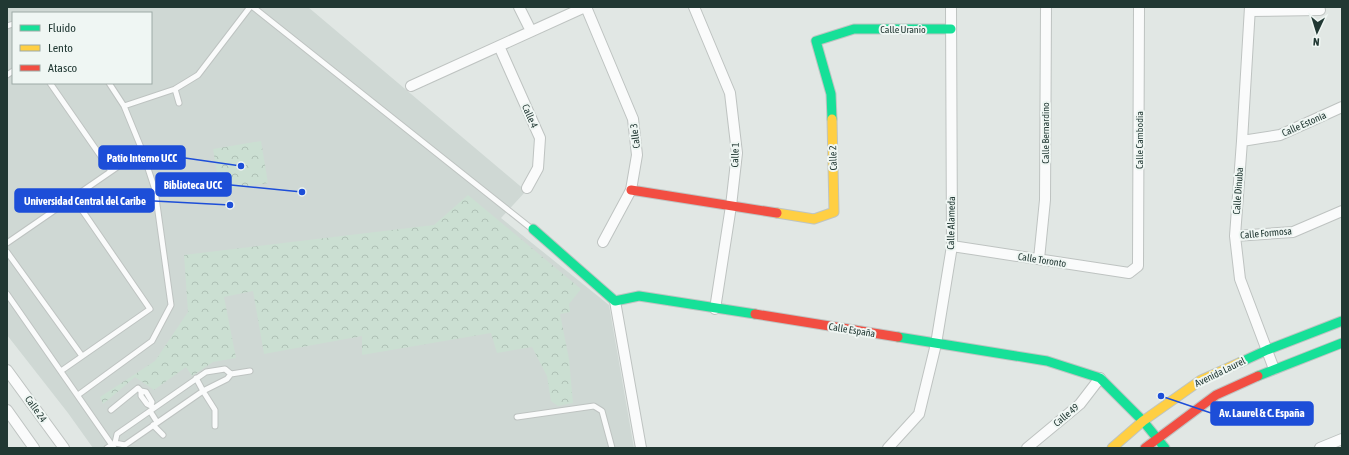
<svg xmlns="http://www.w3.org/2000/svg" width="1349" height="455" font-family="'Asap Condensed',sans-serif">
<style>
.built{fill:#cfd8d4;fill-rule:evenodd}
.park{fill:url(#park-crowns)}
.lines{fill:none;stroke-linecap:round;stroke-linejoin:round}
.lane-casing{stroke:#bec3c1;stroke-width:7}
.street-casing{stroke:#bec3c1;stroke-width:12}
.fast-casing{stroke:#bec4c2;stroke-width:11}
.slow-casing{stroke:#bec4c2;stroke-width:11}
.jam-casing{stroke:#bec4c2;stroke-width:11}
.lane{stroke:#fafbfb;stroke-width:5}
.street{stroke:#fafbfb;stroke-width:10}
.fast{stroke:#16e098;stroke-width:9}
.slow{stroke:#ffcf43;stroke-width:9}
.jam{stroke:#f24e42;stroke-width:9}
.labels{text-anchor:middle;dominant-baseline:central;stroke-width:4;stroke-linejoin:round;paint-order:stroke}
.street-label{font-size:10px;fill:#213833;stroke:#eff6f3}
.leader{fill:none;stroke:#1d4ed8;stroke-width:1.5}
.callout-dot{fill:#1d4ed8;stroke:#eff6f3;stroke-width:1.5}
.callout{fill:#1d4ed8;stroke:#1d4ed8;stroke-width:1.5}
.callout-label{font-size:11px;text-anchor:middle;font-weight:bold;fill:#fff}
</style>
<defs>
<pattern id="park-crowns" width="20" height="18" patternUnits="userSpaceOnUse"><rect width="20" height="18" fill="#cbdfd2"/><path d="M2 6a3 3 0 1 1 6 0M12 15a3 3 0 1 1 6 0" fill="none" stroke="#aec0b5"/></pattern>
</defs>
<rect width="100%" height="100%" fill="#e1e7e4"/>
<path class="built" d="M7 7H308L526 191 501 218 609 305 634 448H93L68 413 7 335ZM13 13H151V83H13Z"/>
<path class="park" d="M261 141 268 183 220 191 213 149Z
M468 195 581 289 569 304 570 312 560 314 569 359 573 403 558 406 551 401 547 376 532 347 497 353 491 333 362 355V336L264 354 253 291 224 297 236 358 213 362 192 376 186 367 154 390 135 377 103 404 100 397 155 361 188 312 184 255 434 225Z"/>
<g class="lines">
<defs>
<path id="lane" d="M253 7 532 229
M7 26 13 24
M7 75 13 71
M50 83 111 171
M175 89 179 103
M124 106 175 89 198 75 250 7
M7 243 142 150
M7 252 82 356
M7 294 114 448
M61 371 150 309 73 197
M231 374 250 371
M196 378 203 391 215 410V426
M141 391V396L147 404 151 406 153 408
M78 395 152 341 171 305 155 190 142 150 124 106 109 83
M111 410 138 388 141 391 146 392 152 402 151 406
M150 411 157 422
M517 417 594 406 602 411 612 448
M153 425 163 435
M107 448 115 443 125 445 203 391 227 379 231 374 225 369 206 372 117 434 115 443"/>
<path id="street" d="M519 7 531 31
M586 7 633 119 637 155 631 190 603 242
M694 7 730 93 737 153 731 206 715 309
M1250 7 1242 141 1235 236 1240 279 1274 369
M1250 11 1320 10
M499 46 540 138 538 168 527 188
M411 86 585 7
M1242 141 1280 135 1342 107
M1235 236 1293 232 1342 211
M952 246 1129 273 1138 266 1139 7
M1039 259 1045 200 1046 7
M615 301 641 448
M7 370 64 448
M7 410 34 448
M888 448 919 414 936 344 952 246 951 7
M1027 448 1080 404 1100 378
M1320 448 1342 439"/>
<path id="fast" d="M832 119 831 94 816 41 854 29H951
M533 229 615 301 639 296 755 314
M898 337 1047 361 1100 378 1143 421 1165 448
M1241 362 1267 350 1342 321
M1258 376 1342 343"/>
<path id="slow" d="M777 213 814 219 834 212 832 119
M1112 448 1143 421 1201 380 1241 362"/>
<path id="jam" d="M631 190 777 213
M755 314 898 337
M1145 448 1216 395 1258 376"/>
</defs>
<use href="#lane" class="lane-casing"/>
<use href="#street" class="street-casing"/>
<use href="#fast" class="fast-casing"/>
<use href="#slow" class="slow-casing"/>
<use href="#jam" class="jam-casing"/>
<use href="#lane" class="lane"/>
<use href="#street" class="street"/>
<use href="#fast" class="fast"/>
<use href="#slow" class="slow"/>
<use href="#jam" class="jam"/>
</g>
<g class="labels">
<g class="street-label">
<text x="903" y="29">Calle Uranio</text>
<text transform="translate(530 116) rotate(66)">Calle 4</text>
<text transform="translate(1304 124) rotate(-24)">Calle Estonia</text>
<text transform="translate(1045 133) rotate(-90)">Calle Bernardino</text>
<text transform="translate(635 136) rotate(-97)">Calle 3</text>
<text transform="translate(1139 140) rotate(-90)">Calle Cambodia</text>
<text transform="translate(735 155) rotate(-89)">Calle 1</text>
<text transform="translate(833 158) rotate(-92)">Calle 2</text>
<text transform="translate(1238 191) rotate(-86)">Calle Dinuba</text>
<text transform="translate(951 223) rotate(-89)">Calle Alameda</text>
<text transform="translate(1266 233) rotate(-5)">Calle Formosa</text>
<text transform="translate(1042 260) rotate(9)">Calle Toronto</text>
<text transform="translate(852 330) rotate(9)">Calle España</text>
<text transform="translate(1220 372) rotate(-26)">Avenida Laurel</text>
<text transform="translate(36 409) rotate(54)">Calle 24</text>
<text transform="translate(1066 415) rotate(-40)">Calle 49</text>
</g>
</g>
<path class="leader" d="M241 166L185 158M302 192L231 185M230 205L154 201M1161 396L1211 413"/>
<g class="callout-dot">
<circle cx="241" cy="166" r="4"/>
<circle cx="302" cy="192" r="4"/>
<circle cx="230" cy="205" r="4"/>
<circle cx="1161" cy="396" r="4"/>
</g>
<g class="callout">
<rect x="99" y="146" width="86" height="23" rx="4"/>
<rect x="156" y="173" width="75" height="23" rx="4"/>
<rect x="15" y="189" width="139" height="23" rx="4"/>
<rect x="1211" y="402" width="102" height="23" rx="4"/>
</g>
<g class="callout-label">
<text x="142" y="162">Patio Interno UCC</text>
<text x="193" y="189">Biblioteca UCC</text>
<text x="85" y="205">Universidad Central del Caribe</text>
<text x="1262" y="417">Av. Laurel &amp; C. España</text>
</g>
<rect width="1349" height="455" fill="none" stroke="#213833" stroke-width="16"/>
<rect x="12" y="12" width="140" height="72" fill="#eff6f3" stroke="#9daaa6"/>
<rect x="20" y="25" width="20" height="6" fill="#16e098" stroke="#9daaa6"/>
<text x="48" y="32" font-size="12" fill="#213833">Fluido</text>
<rect x="20" y="45" width="20" height="6" fill="#ffcf43" stroke="#9daaa6"/>
<text x="48" y="52" font-size="12" fill="#213833">Lento</text>
<rect x="20" y="65" width="20" height="6" fill="#f24e42" stroke="#9daaa6"/>
<text x="48" y="72" font-size="12" fill="#213833">Atasco</text>
<g transform="translate(1317 32) rotate(184)" stroke="#eff6f3" stroke-width="3" paint-order="stroke">
<path d="M0-3L7 15L0 10L-7 15Z" fill="#213833"/>
<text y="-6" font-size="11" font-weight="bold" text-anchor="middle" fill="#213833">N</text>
</g>
</svg>
